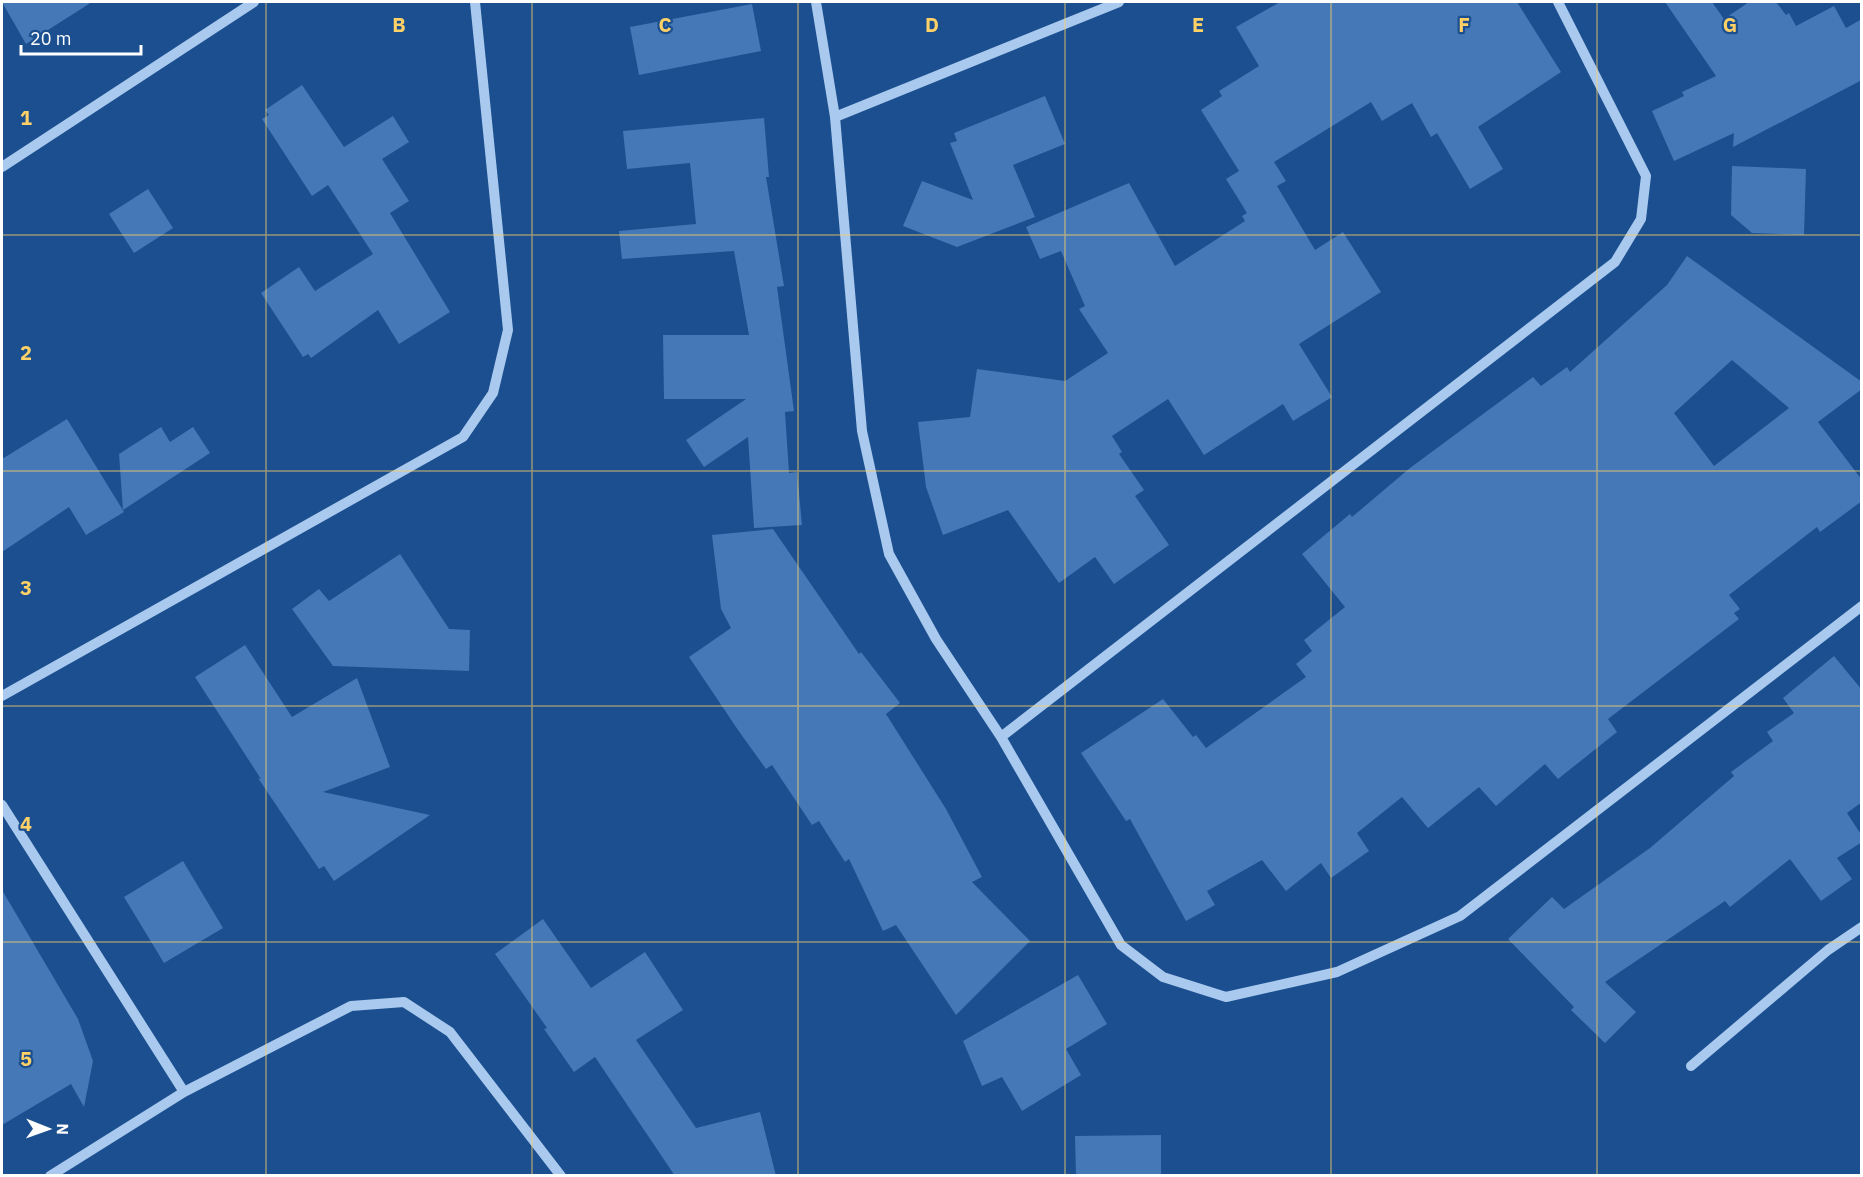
<svg xmlns="http://www.w3.org/2000/svg" width="1863" height="1177" viewBox="0 0 1863 1177" font-family="'IBM Plex Sans',sans-serif">
<style>
.building{fill:#4478b7;fill-rule:evenodd}
.lines{fill:none;stroke-linecap:round;stroke-linejoin:round}
.minor{stroke:#a9c9ee;stroke-width:10}
.grid{fill:none;stroke:#ffd166;stroke-width:1.5;stroke-opacity:0.55}
.grid-label{font-size:20px;text-anchor:middle;font-weight:bold;fill:#ffd166;stroke:#1b4f8f;stroke-width:4.5;stroke-linejoin:round;paint-order:stroke}
</style>
<rect width="100%" height="100%" fill="#1b4f8f"/>
<path class="building" d="M2,2h90l-66,42z
M1280,2h237l44,70 -83,55 25,42 -33,20 -33,-56 -6,4 -19,-34 -30,18 -11,-19 -97,60 12,19 -9,5 38,64 28,-18 38,60 -82,52 33,53 -39,24 -10,-17 -79,51 -36,-56 -56,37 10,16 -3,2 25,36 -9,6 34,49 -55,39 -19,-27 -36,26 -51,-73 -65,25 -17,-48 -8,-65 52,-5 7,-48 88,12 43,-28 -29,-44 6,-3 -24,-55 -21,8 -14,-32 103,-44 46,83 70,-45 -3,-5 5,-3 -21,-34 13,-8 -38,-61 21,-14 -3,-5 40,-25 -23,-39z
M1665,2h47l12,17 25,-17h27l10,13 3,-2 7,13 38,-20 12,22 16,-9v61l-129,67 1,-14 -60,28 -22,-50 32,-15 -2,-4 34,-16z
M752,4l9,47 -122,24 -9,-48z
M302,85l42,62 49,-31 16,26 -27,17 27,42 -19,12 60,99 -51,32 -21,-34 -67,48 -3,-4 -5,3 -42,-64 38,-26 16,24 58,-37 -45,-69 -16,11 -50,-77 7,-4 -4,-5z
M1045,96l20,48 -52,21 22,52 -78,30 -54,-21 19,-45 51,19 -23,-57 7,-2 -3,-8z
M764,118l5,59h-3l18,109 -7,1 17,124 -9,1 4,61 8,-1 5,53 -48,3 -6,-91 -44,30 -18,-27 60,-41h-82l-1,-64h86l-15,-84 -112,8 -3,-28 77,-7 -6,-61 -63,6 -4,-38z
M1732,166l74,3 -2,66 -52,-2 -21,-18z
M148,189l25,39 -39,25 -25,-39z
M1687,256l175,126v7l-44,33 44,58v21l-42,31 -3,-5 -88,68 11,14 -6,4 5,6 -131,100 9,13 -59,47 -13,-15 -49,42 -17,-19 -51,41 -26,-31 -45,36 12,18 -38,27 -10,-15 -35,28 -24,-31 -55,31 8,14 -29,16 -56,-102 -4,2 -45,-68 82,-54 30,38 3,-2 10,13 100,-71 -10,-13 16,-13 -8,-11 41,-33 -43,-53 48,-40 2,3 58,-49 123,-91 8,9 26,-19 3,5 97,-87zM1732,360l57,48 -75,58 -40,-53z
M67,419l57,93 -38,23 -17,-28 -67,45v-93z
M161,427l9,15 23,-15 17,26 -87,57 -4,-56z
M773,529l86,125 2,-2 39,51 -14,11 60,95 36,68 -10,5 58,59 -74,74 -60,-90 -13,6 -34,-72 -4,3 -26,-41 -7,4 -40,-60 -6,4 -28,-39 -49,-73 42,-29 -10,-19 -9,-74z
M400,554l49,75 21,1 -1,41 -136,-5 -41,-57 27,-20 10,12z
M245,645l47,72 65,-39 33,89 -67,25 107,23 -96,66 -10,-15 -5,3 -61,-91 3,1 -66,-102z
M1834,656l28,34v112l-15,11 15,23v6l-25,16 15,21 -31,22 -31,-42 -60,48 -5,-6 -120,81 31,30 -31,31 -34,-33 3,-3 -66,-68 44,-42 12,12 86,-61 84,-72 -3,-4 42,-31 -6,-9 27,-19 -11,-15z
M183,861l40,67 -59,35 -40,-66z
M2,890l76,129 15,42 -9,46 -13,-23 -69,41z
M543,919l48,69 54,-36 38,58 -47,30 60,88 64,-16 16,64h-101l-80,-119 -21,15 -30,-43 3,-1 -52,-74z
M1078,975l29,49 -41,25 15,26 -59,36 -20,-34 -20,9 -19,-45z
M1161,1135v41h-85l-1,-40z"/>
<g class="lines">
<path class="minor" d="M816,2l19,115 27,314 27,123 47,85 65,98 120,208 42,32 63,20 111,-25 123,-56 402,-310
M835,117l284,-115
M2,167l252,-165
M2,696l461,-259 30,-44 15,-63 -33,-328
M1001,737l614,-475 26,-43 5,-43 -88,-174
M2,805l182,287
M1691,1066l137,-116 34,-23
M50,1176l134,-84 167,-86 53,-4 46,30 111,144"/>
</g>
<path class="grid" d="M266,2v1174M532,2v1174M798,2v1174M1065,2v1174M1331,2v1174M1597,2v1174M2,235h1860M2,471h1860M2,706h1860M2,942h1860"/>
<g class="grid-label">
<text x="399" y="32">B</text>
<text x="665" y="32">C</text>
<text x="932" y="32">D</text>
<text x="1198" y="32">E</text>
<text x="1464" y="32">F</text>
<text x="1730" y="32">G</text>
<text x="26" y="125">1</text>
<text x="26" y="360">2</text>
<text x="26" y="595">3</text>
<text x="26" y="831">4</text>
<text x="26" y="1066">5</text>
</g>
<rect width="1863" height="1177" fill="none" stroke="#ffffff" stroke-width="6"/>
<g transform="translate(48 1129) rotate(91)" stroke="#1b4f8f" stroke-width="4.5" paint-order="stroke">
<path d="M0-4.5L10 22L0 15L-10 22Z" fill="#ffffff"/>
<text y="-9" font-size="16" font-weight="bold" text-anchor="middle" fill="#ffffff">N</text>
</g>
<path d="M21 45v9h120v-9" fill="none" stroke="#ffffff" stroke-width="3"/>
<text x="30" y="45" font-size="18" fill="#ffffff" stroke="#1b4f8f" stroke-width="4.5" paint-order="stroke">20 m</text>
</svg>
